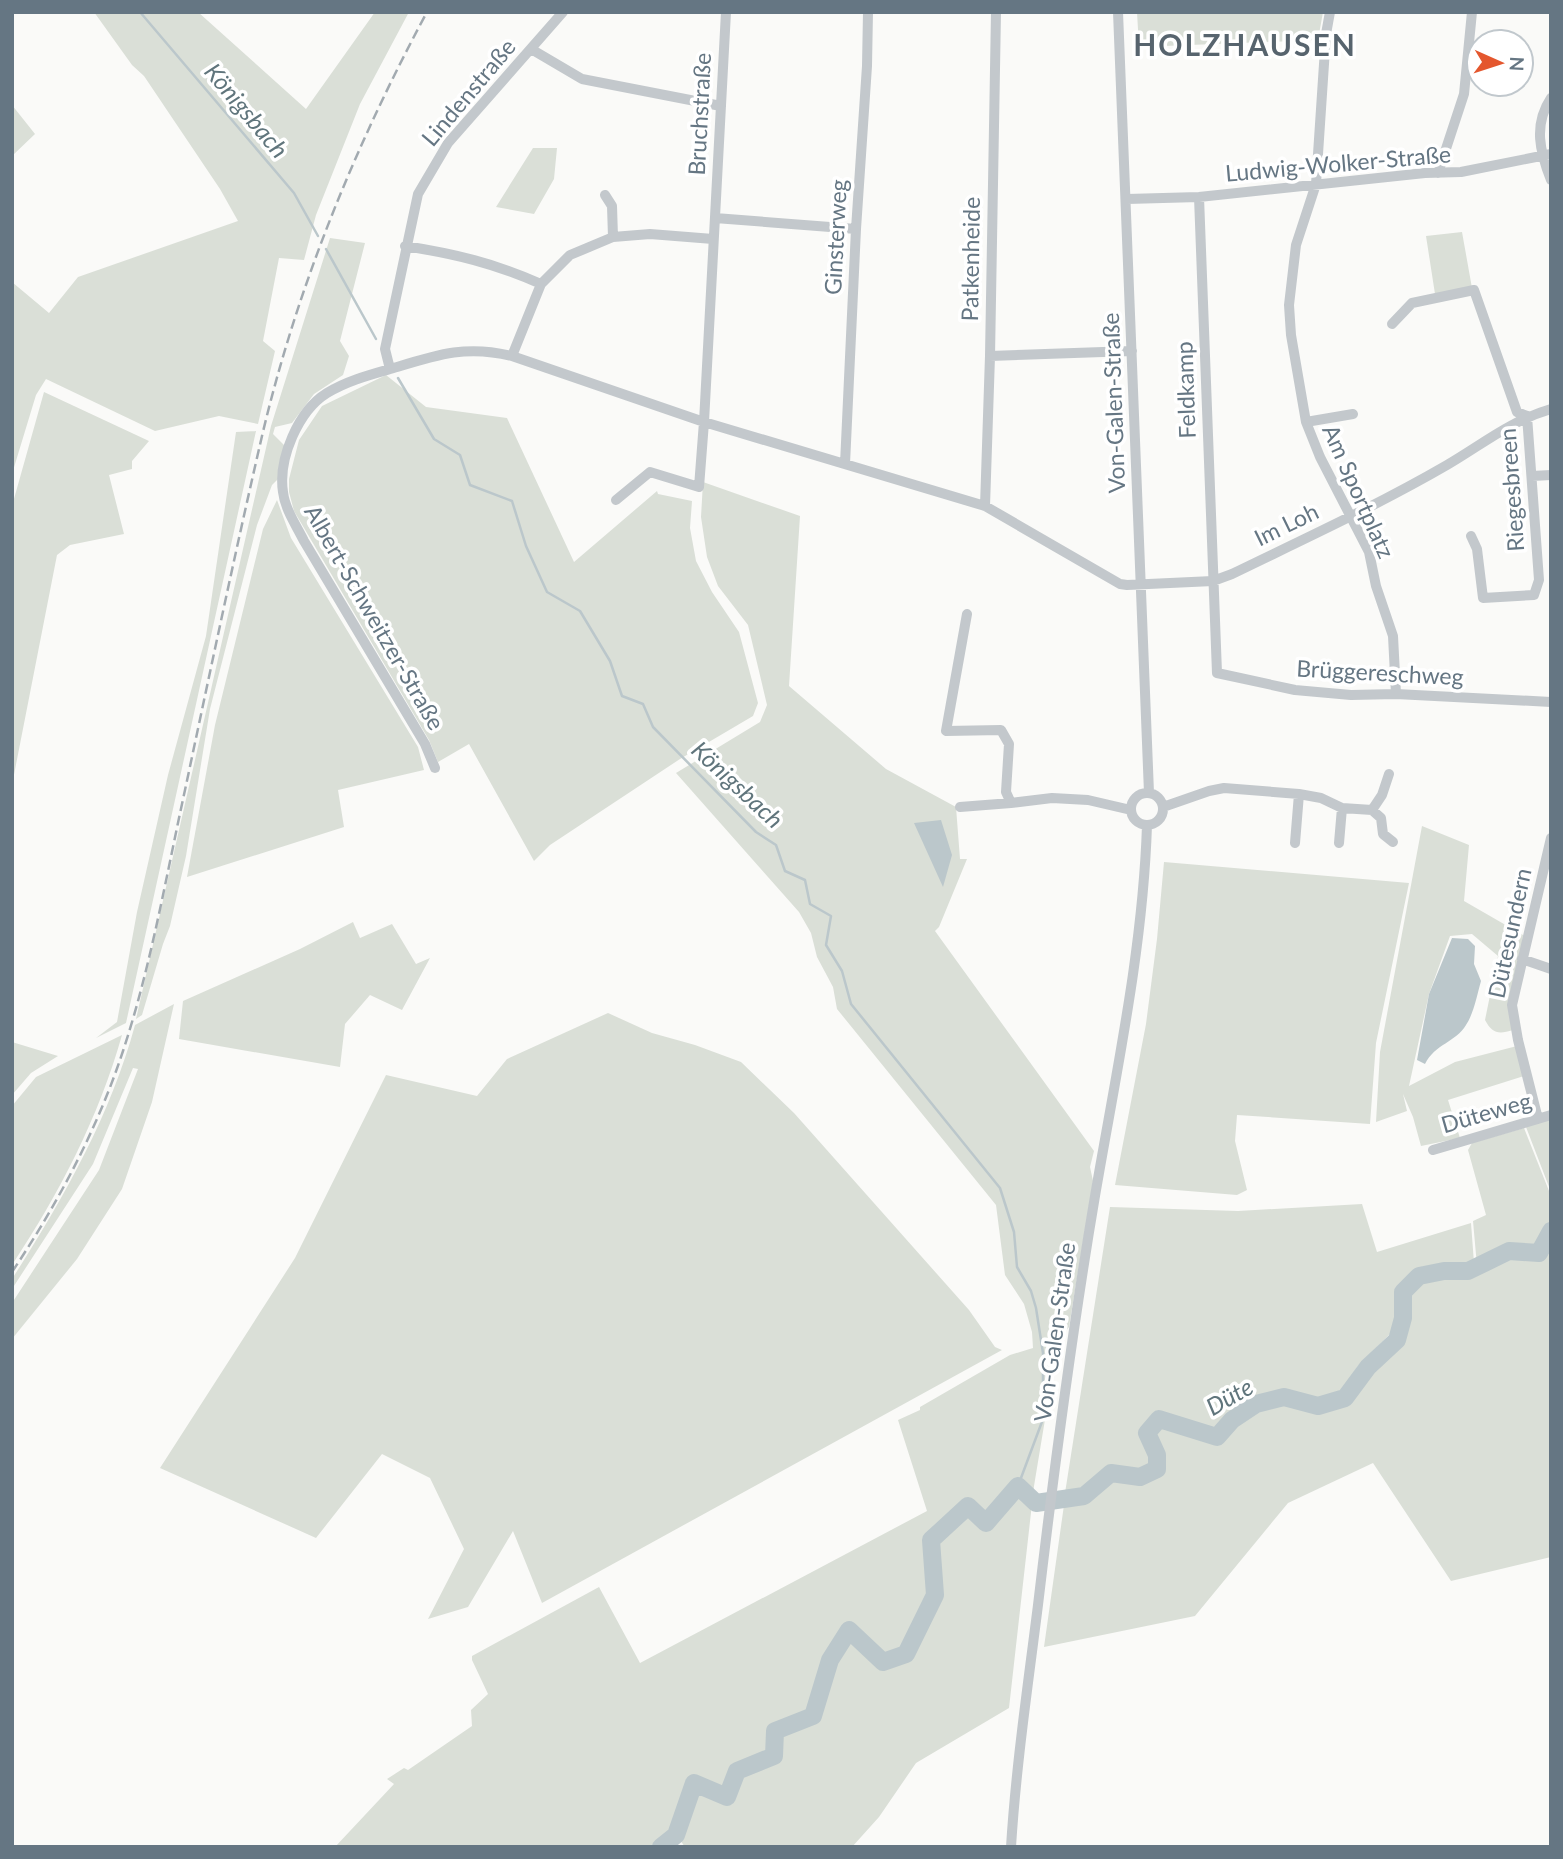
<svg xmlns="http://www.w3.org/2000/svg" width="1563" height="1859" viewBox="0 0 1563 1859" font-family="Lato,sans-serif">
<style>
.green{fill:#dadfd7}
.water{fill:#bbc7cb}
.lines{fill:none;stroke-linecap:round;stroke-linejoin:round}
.stream{stroke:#bbc7cb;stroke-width:2.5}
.river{stroke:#bbc7cb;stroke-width:18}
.minor{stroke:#c3c8cc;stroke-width:10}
.rail{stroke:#a2aab0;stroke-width:2.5;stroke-dasharray:10 5;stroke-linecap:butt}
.labels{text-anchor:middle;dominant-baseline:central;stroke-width:7;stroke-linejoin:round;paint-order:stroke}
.street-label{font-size:23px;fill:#657683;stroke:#fff}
.water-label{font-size:24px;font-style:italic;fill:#60757c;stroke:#fff}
.district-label{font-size:30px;font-weight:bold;letter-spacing:2px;fill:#57646e;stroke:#fff}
</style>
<rect width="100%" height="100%" fill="#fafaf8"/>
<path class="green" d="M94,12h104l108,97 69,-97h34l-49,92 -44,111 -12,45 -25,-2 -16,83 12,10 -17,73 -39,-8 -64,15 -109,-52 -10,16 -24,79v-192l37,31 29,-36 160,-56 -18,-32 -76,-113 -12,-11z
M1137,12h186l-5,28 -179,7z
M12,105l23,29 -23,22z
M533,148h24l-3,31 -20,35 -38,-7z
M1462,232l10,56 -37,6 -9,-58z
M330,238l35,5 -25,98 9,15 -6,19 -29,19 -22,29 -17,4 -2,7 12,12 -6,32 -7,7 -15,40 -47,184 -24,147 -16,70 -7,18 -21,71 -6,4 135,-593z
M386,375l40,32 81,11 67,144 83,-71 1,3 34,7 -2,27 6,33 16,31 27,40 19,71 -5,13 -73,43 -130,86 -16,16 -65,-117 -31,18 -9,-22 -135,-229 -5,-19v-13l10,-39 23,-34z
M44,392l105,49 -17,20v8l-23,6 15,59 -54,11 -13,10 -45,230v-279z
M256,431l-130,592 -30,15 21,-16 20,-110 31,-137 38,-139 30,-204z
M703,482l97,34 -11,170 97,83 70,38 4,52h7l-28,68 -4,4 159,220 -4,16 3,14 -24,146 -11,14 -24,145 -25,222 -93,55 -37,54 -27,30h-167l-5,-7 -9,7h-336l59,-63 -7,-5 17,-11 4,2 64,-44 -1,-16 17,-16 -16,-34v-4l127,-69 41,76 287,-152 -29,-91 22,-10v-3l90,-52 23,-7 -1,-16 -8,-28 -19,-29 -9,-70 -159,-196 -4,-22 -16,-30 -6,-24 -12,-21 -123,-139 84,-51 7,-17 -19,-80 -30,-39 -11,-29 -6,-40z
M277,500l14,38 127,209 6,23 -86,20 6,37 -157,50 28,-152 48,-196z
M1422,826l47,19 -5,56 59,34 -10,95c-15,5 -21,3 -28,-10l13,-64 -26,-22 -22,2 -21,58 -20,92 46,-24 62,-16 7,30 -76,24 12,38 -39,8 -8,-29 -10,-23 4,17 -31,11 4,-70z
M1164,862l245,21 -33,160 -6,81 -133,-9 -2,26 12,49 -10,5 -122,-10 31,-161 11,-85z
M353,922l7,16 32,-14 24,40 14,-6 -28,52 -32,-15 -25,29 -5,43 -161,-28 4,-38 117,-52z
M174,1004l-22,98 -30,87 -45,70 -65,80v-36l87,-133 39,-101 -5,-1 -40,96 -81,125v-10c51,-80 98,-162 123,-254z
M608,1013l44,20 43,12 46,17 53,51 175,197 26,37 7,3 -460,253 -29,-72 -45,76 -40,12 36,-70 -34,-71 -48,-24 -66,84 -156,-70 135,-210 91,-183 91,21 30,-37z
M122,1035c-23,82 -63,159 -110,230v-159l24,-29z
M12,1042l46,14 -27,17 -19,22z
M1551,1119v73l-25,-65z
M1524,1128l27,68v35l-12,22 -30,-2 -32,15 -4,-45 13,-6 -18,-65 4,-7z
M1362,1204l15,48 94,-29 3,40c-16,10 -39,-3 -57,6 -7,5 -15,14 -21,20v39l-38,38 -20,29 -22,6 -31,-11 -31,8 -27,18 -13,15 -54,-19 -19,21 12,24v8l-13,7 -31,-4 -28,25h-16l45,-286 128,4z
M1551,1241v316l-100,24 -78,-118 -85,40 -93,113 -151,31 20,-142 22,-2 27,-25 29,5 21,-11 2,-18 -10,-20 6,-8 57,16 34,-27 32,-13 32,11 33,-10 26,-34 26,-24 8,-23 -1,-26 14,-16 25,-4 24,1 39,-22h32z"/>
<path class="water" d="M941,820l11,35 -9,32 -29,-64z
M1452,938l16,1 7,7 -1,18 7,17c-4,14 -7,32 -15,44 -10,17 -31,19 -41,39l-8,-4 12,-66z"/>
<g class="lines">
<path class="stream" d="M140,12l154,181 24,43
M326,249l50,90
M398,378l36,61 26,16 10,30 42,16 14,45 21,46 33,19 30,50 12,35 21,8 10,23 103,105 20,13 9,26 20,9 5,24 21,12 -5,29 16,26 9,33 149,184 14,44 3,35 14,24 5,17 7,45v66l-25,67"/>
<path class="river" d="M661,1847l15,-12 18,-52 33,14 10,-26 37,-15 1,-25 38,-15 17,-56 19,-30 34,32 23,-8 29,-59 -4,-55 37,-34 18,17 32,-37 18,17 48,-7 27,-23 29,4 17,-8v-14l-10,-22 12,-14 58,18 15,-17 24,-16 28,-7 34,9 27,-8 23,-31 29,-27 6,-22v-26l16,-16 25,-5h24l41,-20 30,2 12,-22"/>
<path class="minor" d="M1118,12l31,781
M1330,12l-4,22 -10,150 -20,61 -7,60 2,30 15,87 14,35 49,95 7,34 17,50 3,58
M531,49l51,30 139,27
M1551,98c-18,27 -11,54 0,82
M1438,173l26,-79 8,-82
M605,195l7,11 1,31
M1199,197l18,476 78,17 56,5 45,-1 155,8
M1127,199l72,-2 226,-24 36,-1 90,-18
M715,218l141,11
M405,246c50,8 89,17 136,38
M1392,324l20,-21 62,-13 43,122 10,4 12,164 -5,15 -51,3 -6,-49 -6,-13
M512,356l29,-72 29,-29 43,-18 37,-3 63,5
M990,356l142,-5
M390,369l-5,-20 33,-155 30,-51 115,-131
M1306,422l47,-8
M845,464l11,-235 11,-163 1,-54
M1532,476l19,-1
M616,500l34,-28 49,15 5,-65 22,-410
M985,506l5,-150 6,-344
M967,614l-21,117 55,-1 8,14 -3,48 5,11 41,-5 36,2 43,10
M435,768l-10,-24 -121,-203c-8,-16 -19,-32 -21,-49 -5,-33 15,-81 44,-99 21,-13 46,-19 70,-26 42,-13 71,-22 115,-11l192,66 281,84 135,78 7,1 86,-4 19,-7c72,-35 146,-69 215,-109 36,-21 63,-44 104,-56
M1131 809a16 16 0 1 1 32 0a16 16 0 1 1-32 0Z
M960,807l51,-4
M1163,807l46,-16 15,-3 75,6 22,4 21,10 30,2 10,-15 7,-21
M1372,810l9,8 2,16 10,8
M1295,843l4,-49
M1339,843l3,-35
M1522,959l29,10
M1538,1119l-20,-79 -6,-35 39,-167
M1433,1150l118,-35
M1011,1847c5,-81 17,-162 27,-242 16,-136 34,-273 57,-409 21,-123 48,-246 52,-371"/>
<path class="rail" d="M12,1272c46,-69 85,-142 111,-221 28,-85 43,-174 62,-261 25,-118 50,-237 77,-354 35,-149 93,-290 165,-424"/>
</g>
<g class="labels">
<g class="street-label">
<text transform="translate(468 92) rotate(-50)">Lindenstraße</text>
<text transform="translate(699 114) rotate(-87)">Bruchstraße</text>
<text transform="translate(1338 163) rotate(-5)">Ludwig-Wolker-Straße</text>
<text transform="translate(835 237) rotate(-87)">Ginsterweg</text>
<text transform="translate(970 259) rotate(-89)">Patkenheide</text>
<text transform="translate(1185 390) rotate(-92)">Feldkamp</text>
<text transform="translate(1113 403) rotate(-92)">Von-Galen-Straße</text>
<text transform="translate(1511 490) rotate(-94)">Riegesbreen</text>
<text transform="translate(1359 491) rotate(66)">Am Sportplatz</text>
<text transform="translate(1286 524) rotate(-26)">Im Loh</text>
<text transform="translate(375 617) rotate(60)">Albert-Schweitzer-Straße</text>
<text transform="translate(1380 672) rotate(3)">Brüggereschweg</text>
<text transform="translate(1509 933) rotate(-78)">Dütesundern</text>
<text transform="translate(1486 1112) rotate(-16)">Düteweg</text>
<text transform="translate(1054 1332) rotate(-82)">Von-Galen-Straße</text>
</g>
<g class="water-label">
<text transform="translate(247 110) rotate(50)">Königsbach</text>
<text transform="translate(738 784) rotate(43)">Königsbach</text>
<text transform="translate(1229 1396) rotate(-30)">Düte</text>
</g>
<g class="district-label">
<text x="1245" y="44">HOLZHAUSEN</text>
</g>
</g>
<rect width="1563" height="1859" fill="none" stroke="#657683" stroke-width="28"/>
<g transform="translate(1500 63) rotate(93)"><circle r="33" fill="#ffffff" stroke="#c1c8cd" stroke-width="2"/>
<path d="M0-5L12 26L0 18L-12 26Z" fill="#e4572e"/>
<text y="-10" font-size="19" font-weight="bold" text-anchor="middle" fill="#657683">N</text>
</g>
</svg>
